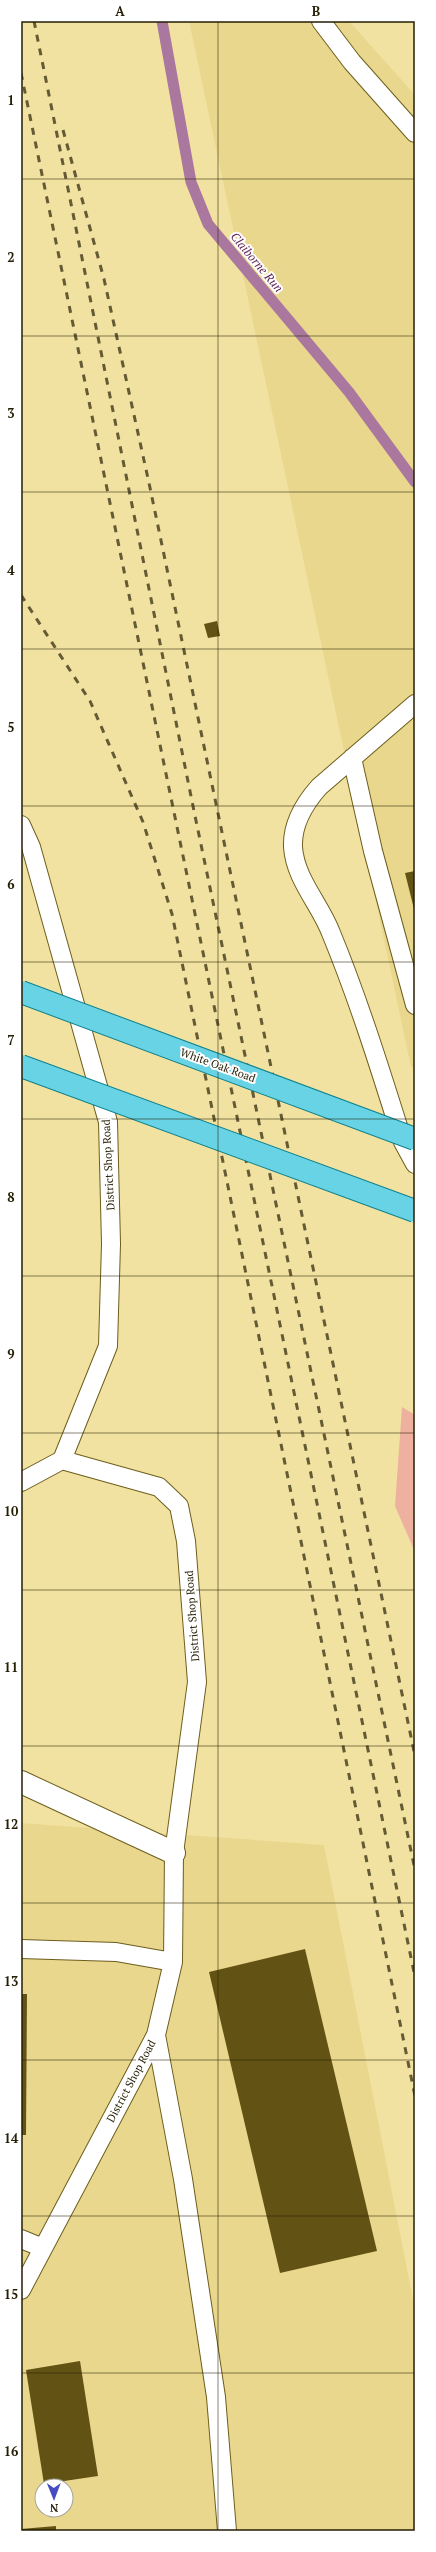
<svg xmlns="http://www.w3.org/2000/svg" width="436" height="2552" viewBox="0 0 436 2552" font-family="'PT Serif',serif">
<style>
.built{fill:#e9d78e;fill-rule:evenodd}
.green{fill:#eeb09f}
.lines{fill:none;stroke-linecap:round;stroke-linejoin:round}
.stream{stroke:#aa789e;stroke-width:11}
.building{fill:#625314}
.service-casing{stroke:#6d5e1d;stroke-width:20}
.minor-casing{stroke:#6d5e1d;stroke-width:24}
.service{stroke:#fff;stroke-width:18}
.minor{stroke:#fff;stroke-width:22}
.rail{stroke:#645b35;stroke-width:3;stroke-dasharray:7 7;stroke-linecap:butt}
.primary-bridge-casing{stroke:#0f808b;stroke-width:24;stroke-linecap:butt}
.primary-bridge{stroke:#68d3e5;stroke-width:22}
.grid{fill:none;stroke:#241e04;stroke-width:1;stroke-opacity:0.55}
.labels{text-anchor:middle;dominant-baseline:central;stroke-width:4;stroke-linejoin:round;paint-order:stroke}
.street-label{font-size:11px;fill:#241e04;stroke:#fff}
.water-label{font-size:12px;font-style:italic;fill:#632557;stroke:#fff}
.neatline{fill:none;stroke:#241e04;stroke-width:1.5}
.grid-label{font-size:13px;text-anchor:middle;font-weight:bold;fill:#241e04}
</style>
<rect width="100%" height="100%" fill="#f2e2a1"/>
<path class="built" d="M189,21h160l66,74v973l-4,-1z
M21,1823l303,22 91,465v221h-394zM42,2486h24v24h-24z"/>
<path class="green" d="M402,1407l13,8v137l-20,-46z"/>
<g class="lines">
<path class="stream" d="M162,21l29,161 17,42 141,168 66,90"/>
</g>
<path class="building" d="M217,621l3,15 -12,2 -4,-14z
M415,871v38h-1l-9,-36z
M305,1949l72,302 -97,22 -71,-301z
M21,1994h6l-1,141h-5z
M80,2361l18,115 -54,8 -18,-114z
M56,2526v5h-35v-2z"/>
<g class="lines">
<g class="service-casing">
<path id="service" d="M321,21l31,41 63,71
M415,704l-96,83c-15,17 -27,37 -26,60 2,32 27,57 38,86 28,68 50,139 72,209l12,22
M352,758l21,93 42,154
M21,825l10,22 77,275 3,122 -3,102 -46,114 -41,22
M21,1949l95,3 57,10
M156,2035l27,144 33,218 11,134
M21,2239l22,9
M21,2290l135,-255 17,-73 1,-109 23,-171 -11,-141 -7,-35 -20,-19 -97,-27"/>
</g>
<g class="minor-casing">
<path id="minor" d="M21,1782l153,71"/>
</g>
<use href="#service" class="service"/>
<use href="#minor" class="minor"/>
<path class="rail" d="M34,21l160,790 221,1059
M21,73l394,1904
M63,130l41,149 45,204 266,1273
M21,595l69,106 53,121 29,92 243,1182"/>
<g class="primary-bridge-casing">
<path id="primary-bridge" d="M21,992l394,147
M21,1066l394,145"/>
</g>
<use href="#primary-bridge" class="primary-bridge"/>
</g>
<path class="grid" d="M218,21v2510M21,179h394M21,336h394M21,492h394M21,649h394M21,806h394M21,962h394M21,1119h394M21,1276h394M21,1433h394M21,1590h394M21,1746h394M21,1903h394M21,2060h394M21,2216h394M21,2373h394"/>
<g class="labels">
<g class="street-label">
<text transform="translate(218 1065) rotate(20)">White Oak Road</text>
<text transform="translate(108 1165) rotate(-93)">District Shop Road</text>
<text transform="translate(192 1616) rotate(-94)">District Shop Road</text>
<text transform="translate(131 2081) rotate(-62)">District Shop Road</text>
</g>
<g class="water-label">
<text transform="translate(257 262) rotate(50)">Claiborne Run</text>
</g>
</g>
<rect width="436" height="2552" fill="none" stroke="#ffffff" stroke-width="44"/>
<g transform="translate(54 2498) rotate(179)"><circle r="19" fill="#ffffff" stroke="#a7a59b"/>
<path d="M0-3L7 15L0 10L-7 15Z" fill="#464bc1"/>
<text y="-6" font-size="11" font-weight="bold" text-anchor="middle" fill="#241e04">N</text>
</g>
<rect x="22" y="22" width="392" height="2508" class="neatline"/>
<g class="grid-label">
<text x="120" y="16">A</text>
<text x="316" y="16">B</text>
<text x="11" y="105">1</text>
<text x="11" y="262">2</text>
<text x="11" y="418">3</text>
<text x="11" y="575">4</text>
<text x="11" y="732">5</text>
<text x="11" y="889">6</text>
<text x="11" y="1045">7</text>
<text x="11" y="1202">8</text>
<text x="11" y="1359">9</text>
<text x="11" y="1516">10</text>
<text x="11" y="1672">11</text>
<text x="11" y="1829">12</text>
<text x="11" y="1986">13</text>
<text x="11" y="2143">14</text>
<text x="11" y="2299">15</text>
<text x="11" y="2456">16</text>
</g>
</svg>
